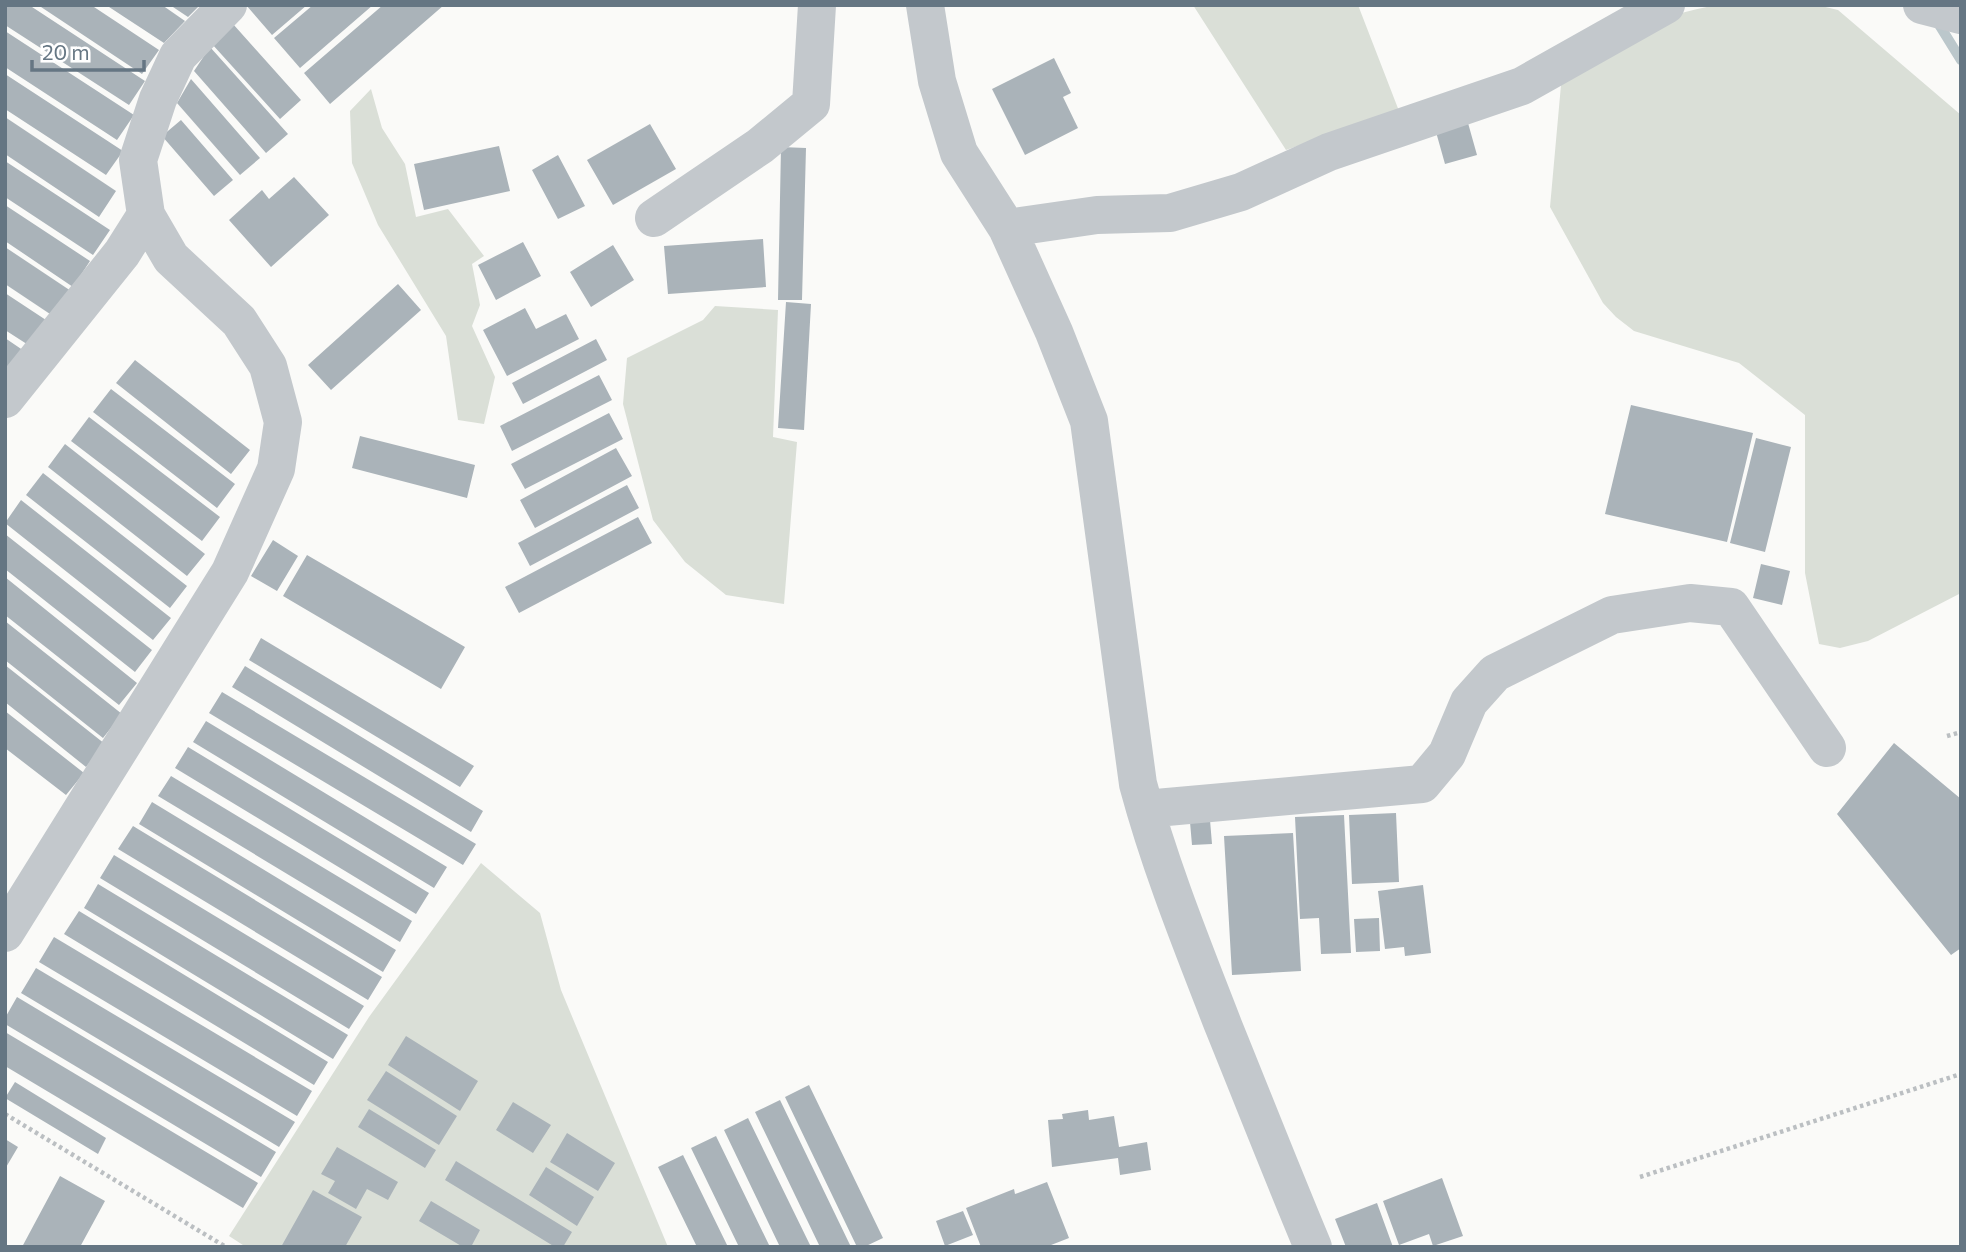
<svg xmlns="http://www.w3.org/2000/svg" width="1966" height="1252" viewBox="0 0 1966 1252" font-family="Commissioner,sans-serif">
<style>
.green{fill:#dadfd7}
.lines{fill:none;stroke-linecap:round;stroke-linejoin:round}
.stream{stroke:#bbc7cb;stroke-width:10}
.building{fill:#aab3b9}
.path{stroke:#bbbfc2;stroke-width:4.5;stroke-dasharray:3.5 3.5;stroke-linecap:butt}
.minor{stroke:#c3c8cc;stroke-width:38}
</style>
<rect width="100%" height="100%" fill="#fafaf8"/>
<path class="green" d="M1193,5h165l41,106 -113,39z
M1720,5h97l21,5 123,105v478l-93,48 -28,7 -21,-4 -14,-71v-158l-66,-52 -105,-32 -18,-14 -13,-14 -53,-96 11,-122c52,-38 93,-72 159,-80z
M371,89l11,39 23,36 11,53 32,-8 36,47 -12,8 8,41 -8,21 23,51 -11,47 -26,-4 -12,-84 -68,-111 -26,-62 -2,-52z
M715,306l63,4 -5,127 24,5 -13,162 -58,-9 -41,-33 -32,-42 -30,-116 4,-46 76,-38z
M481,863l59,50 21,77 107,257h-422l-17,-11 140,-219z"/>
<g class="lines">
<path class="stream" d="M1935,18l26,42"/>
</g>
<path class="building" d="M5,5h24l116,76 -16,24 -124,-80z
M38,5h53l68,45 -17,24z
M106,5h56l23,16 -21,22z
M170,5h30l-12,12z
M246,5h61l-35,30z
M313,5h60l-73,63 -26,-30z
M383,5h61l-114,99 -26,-31z
M233,24l68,76 -21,19 -68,-75z
M5,31l129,84 -17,25 -112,-73z
M210,47l78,87 -22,19 -72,-82z
M1054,58l17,35 -8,4 15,31 -53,27 -33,-66z
M5,74l118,77 -17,24 -101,-66z
M191,79l69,79 -20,17 -63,-72z
M5,117l111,74 -17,26 -94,-63z
M181,120l52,60 -19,16 -52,-60z
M1468,123l9,32 -32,9 -9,-32z
M650,124l26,45 -63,36 -26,-45z
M499,146l11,45 -86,19 -10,-46z
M781,147l25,1 -4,152h-24z
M558,155l27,51 -27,13 -26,-49z
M5,161l105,69 -17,25 -88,-58z
M294,177l35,38 -58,52 -42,-47 33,-30 7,9z
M5,205l85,56 -17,26 -68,-46z
M763,239l3,48 -98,7 -4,-48z
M523,242l18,34 -45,24 -18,-35z
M613,245l21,35 -43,27 -21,-35z
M5,247l66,44 -18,25 -48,-32z
M398,284l23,26 -90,80 -23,-25z
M5,293l44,29 -16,26 -28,-18z
M786,302l25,2 -7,126 -26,-2z
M525,308l11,21 30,-15 13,25 -72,37 -24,-46z
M5,338l25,17 -25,19z
M596,339l11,21 -84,44 -11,-21z
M135,360l115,90 -19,24 -115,-91z
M599,375l13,25 -100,51 -12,-25z
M111,389l124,95 -18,24 -124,-96z
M1631,405l122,28 -26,109 -122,-28z
M609,413l14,26 -98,50 -14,-25z
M89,417l131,100 -18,24 -131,-100z
M360,436l115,29 -8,33 -115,-30z
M1756,438l35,9 -26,105 -35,-9z
M65,444l140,110 -18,22 -139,-109z
M616,448l16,28 -97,52 -15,-28z
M43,473l144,113 -17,22 -144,-113z
M627,485l12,23 -109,58 -12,-23z
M21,500l150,118 -18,22 -148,-117z
M638,517l14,26 -133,70 -14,-26z
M5,534l147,116 -17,22 -130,-103z
M273,540l25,16 -21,35 -26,-15z
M307,555l158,92 -24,42 -158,-93z
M1761,564l29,7 -8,34 -29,-7z
M5,577l132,106 -18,22 -114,-90z
M5,621l117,93 -19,24 -98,-78z
M261,638l213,128 -14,21 -211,-127z
M5,665l100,79 -19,23 -81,-65z
M245,666l238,145 -12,21 -239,-145z
M222,692l254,152 -13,21 -254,-152z
M5,711l79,62 -18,22 -61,-47z
M206,721l241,146 -13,21 -241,-146z
M1894,743l67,56v149l-10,7 -114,-141z
M188,747l241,146 -13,21 -241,-146z
M171,776l241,145 -12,21 -242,-146z
M152,802l244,148 -13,22 -244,-148z
M1396,813l3,69 -47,2 -3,-69z
M1344,815l7,138 -30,1 -2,-36 -19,1 -5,-102z
M1210,820l2,24 -20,1 -2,-23z
M133,826l249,151 -14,23 -250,-151z
M1293,833l8,138 -69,4 -8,-139z
M114,855l250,151 -15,23 -249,-151z
M98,884l250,151 -15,24 -249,-151z
M1423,885l8,68 -26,3 -1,-9 -19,2 -7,-58z
M79,911l249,151 -14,23 -250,-151z
M1379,918l1,33 -24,1 -2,-33z
M54,937l258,154 -15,25 -258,-154z
M36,968l259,154 -16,25 -258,-154z
M17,997l259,155 -15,25 -256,-153v-6z
M5,1032l253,151 -15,25 -238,-142z
M406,1036l72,45 -18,30 -72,-46z
M386,1071l71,45 -18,29 -72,-45z
M15,1082l91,56 -8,16 -93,-56z
M809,1085l74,153 -19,9h-7l-72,-150z
M780,1100l71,147h-31l-65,-135z
M513,1102l38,23 -18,28 -37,-23z
M369,1109l67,41 -11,18 -67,-41z
M1088,1110l1,10 25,-4 5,31 28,-5 4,28 -31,5 -2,-17 -66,9 -4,-47 15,-1 -1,-5z
M748,1118l63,129h-31l-56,-117z
M567,1133l48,30 -17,28 -48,-29z
M716,1136l54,111h-31l-48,-99z
M5,1139l13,8 -13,22z
M337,1147l61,35 -10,18 -21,-11 -11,20 -28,-16 7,-12 -14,-7z
M683,1155l45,92h-31l-39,-80z
M456,1161l116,71 -9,15h-8l-110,-67z
M546,1167l48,30 -17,29 -48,-31z
M60,1176l45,25 -25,46h-58z
M1442,1178l21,58 -30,10 -4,-12 -30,11 -16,-44z
M1047,1182l22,56 -23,9h-65l-15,-39 48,-19 1,5z
M313,1190l49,27 -17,30h-64z
M431,1201l49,29 -9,17h-8l-44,-26z
M1377,1203l16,44h-47l-11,-28z
M963,1211l10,24 -28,11 -9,-25z"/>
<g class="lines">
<path class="path" d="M1947,736l14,-4
M5,1114l221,133
M1640,1177l321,-103"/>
<path class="minor" d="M925,5l12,76 22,72 48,75 47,104 35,89 49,363c22,82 54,161 85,241 30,74 59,148 90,222
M1922,5l39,10
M654,218l106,-72 51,-42 6,-99
M1007,228l90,-13 73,-2 71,-21 88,-40 193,-66 144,-81
M5,399l117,-146 24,-38
M1145,809l277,-25 25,-30 22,-52 26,-29 117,-58 78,-12 41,4 96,141
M5,933l225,-361 46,-103 7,-47 -15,-56 -29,-45 -68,-63 -25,-43 -8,-55 20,-61 20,-43 50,-51"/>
</g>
<rect width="1966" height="1252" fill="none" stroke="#657683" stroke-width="14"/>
<path d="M32 60v10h112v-10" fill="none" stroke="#657683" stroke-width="3.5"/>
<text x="42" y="60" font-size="21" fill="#657683" stroke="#ffffff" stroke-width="5" paint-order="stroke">20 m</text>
</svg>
